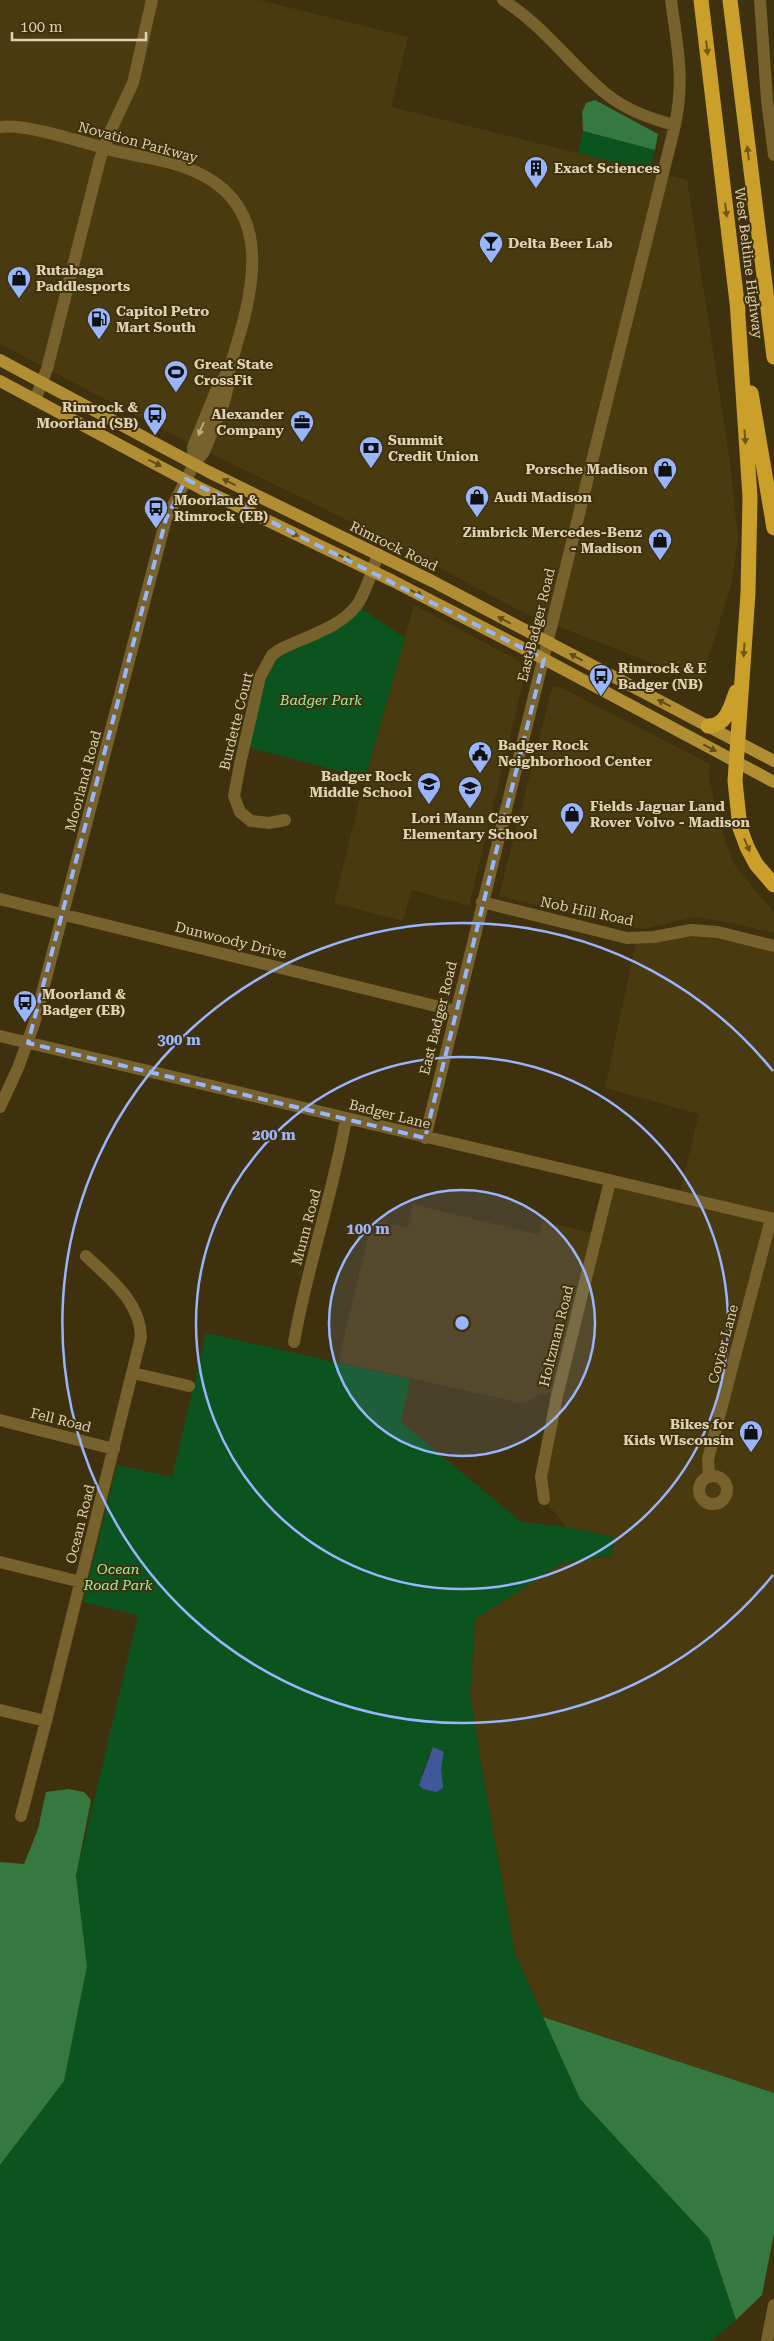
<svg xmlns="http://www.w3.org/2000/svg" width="774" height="2341" viewBox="0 0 774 2341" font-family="'Roboto Serif',serif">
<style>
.built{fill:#4a3a10}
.green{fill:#0b541f;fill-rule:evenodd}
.forest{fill:#357840}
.water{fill:#405899}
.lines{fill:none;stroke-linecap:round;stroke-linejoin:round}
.minor{stroke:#77612c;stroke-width:12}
.major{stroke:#b18e33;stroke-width:12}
.highway{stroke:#ca9f2a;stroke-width:15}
.oneway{fill:#705817}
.oneway2{fill:#bbaa82}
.oneway3{fill:#614d18}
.marked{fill:none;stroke:#99b5fd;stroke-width:4;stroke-dasharray:10 6;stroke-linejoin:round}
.ring{fill:none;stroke:#99b5fd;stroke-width:2.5}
.labels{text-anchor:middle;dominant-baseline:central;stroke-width:4;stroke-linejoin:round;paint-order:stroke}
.street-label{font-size:14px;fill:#dfd1b1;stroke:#3f310d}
.poi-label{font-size:14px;font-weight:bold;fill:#dfd1b1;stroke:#3f310d;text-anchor:start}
.park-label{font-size:14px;font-style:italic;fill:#96f2a2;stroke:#3f310d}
.centre{fill:#99b5fd;stroke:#3f310d;stroke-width:2.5}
.ring-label{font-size:15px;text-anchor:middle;font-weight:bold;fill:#99b5fd;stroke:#3f310d;stroke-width:4;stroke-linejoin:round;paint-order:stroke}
</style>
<rect width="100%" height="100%" fill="#3f310d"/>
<path class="built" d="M0,0h259l149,37 -17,70 296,73 43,282 8,76 -6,44 -31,100 -175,-68 -144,-77 -207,-101 -175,-92z
M414,605l105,56 6,13 -56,232 -57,-16 -9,31 -69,-18 31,-125z
M554,687h6l150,77 -1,14 11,47 14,39 40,49v20l-47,-11 -33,-5 -49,12 -16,-2 -130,-31 52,-204z
M691,930l83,16v1147l-231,-76 -28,-63 -34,-190 -11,-69 5,-76 87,-56 50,-7 1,-19 -47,-10 -22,-28 14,-107 -19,2 -15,10 -186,-42 34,-142 36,8 5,-24 126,31 4,-14 53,13 14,-53 70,11 19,-78 -94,-26 32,-151z"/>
<path class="green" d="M583,131l72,19 -6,21 -71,-18z
M356,605l49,33 -40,140 -121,-32 22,-81z
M206,1333l204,46 -9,43 120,100 45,5 47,10 -1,18 -50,8 -87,56 -5,76 11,69 34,190 65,145 129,140 27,81 -26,21h-710v-176l64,-84 23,-115 -11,-90 62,-261 -55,-13 34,-137 55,12zM430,1752h14l-3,16 1,17 -6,7 -6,-3 -8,-15z"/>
<path class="forest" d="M595,100l63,34 -3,16 -72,-19 -1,-19 4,-9z
M69,1789l15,3 7,8 -15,76 11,90 -23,115 -64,84v-303l24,2 14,-35 8,-37z
M543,2017l231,76v140l-12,62 -26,25 -27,-81 -129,-140z"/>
<path class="water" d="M433,1747l11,5 -3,16 2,20 -7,4 -13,-3 -4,-4z"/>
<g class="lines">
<path class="minor" d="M503,0c41,26 66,63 102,93 21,17 45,26 70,32
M760,0l7,100 7,55
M0,127c25,-4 85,16 111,23 28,7 59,10 85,22 85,38 54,130 33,198v12l-5,20 -20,50 -10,12 -28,55 -132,505 -16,44 -18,39
M35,400l12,-31 53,-210 10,-27 23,-49 19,-83
M194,464l-1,-17 23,-56 12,-20
M285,820l-16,3 -18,-2 -11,-9 -6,-16 6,-32 20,-87 12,-22 7,-5c25,-13 61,-22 78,-45 10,-15 15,-34 21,-51
M0,899l456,112
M482,902l145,36 27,-1 37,-7 27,2 56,14
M0,1036l774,183
M425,1138l250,-1013c10,-47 2,-79 -4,-125
M294,1342c13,-75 39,-148 52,-223
M133,1373l56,13
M0,1420l114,29
M699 1490a14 14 0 1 1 28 0a14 14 0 1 1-28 0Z
M709,1477l-1,-18 63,-240
M544,1499l-3,-22 16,-81 53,-215
M0,1562l81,20
M0,1710l46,11
M21,1816l25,-95 95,-384c-1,-36 -31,-58 -55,-81
M767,2341l7,-36"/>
<path class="major" d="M0,360l209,112 223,109 342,180
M0,381l202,108 191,92 151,78 230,123"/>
<path class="highway" d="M701,0l37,311
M730,0l44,357
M737,301l13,196 -2,96 -13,188 5,47 7,19 9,17 18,21
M751,393l23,135
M708,726c18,0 23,-19 28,-34"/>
</g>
<defs><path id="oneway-solid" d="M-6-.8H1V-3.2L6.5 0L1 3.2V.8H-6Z" transform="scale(1.25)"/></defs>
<g class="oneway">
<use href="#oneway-solid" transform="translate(707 48) rotate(83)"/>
<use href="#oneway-solid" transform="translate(748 153) rotate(-97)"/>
<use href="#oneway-solid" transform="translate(726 210) rotate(83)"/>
<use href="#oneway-solid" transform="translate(745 437) rotate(86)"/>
<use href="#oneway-solid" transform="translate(744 650) rotate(94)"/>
<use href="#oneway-solid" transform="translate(747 845) rotate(67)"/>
</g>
<use class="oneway2" href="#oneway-solid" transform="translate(201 429) rotate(112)"/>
<g class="oneway3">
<use href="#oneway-solid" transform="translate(155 463) rotate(27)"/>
<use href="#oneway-solid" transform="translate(229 482) rotate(-154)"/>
<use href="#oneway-solid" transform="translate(292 533) rotate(26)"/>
<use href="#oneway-solid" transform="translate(345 558) rotate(26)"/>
<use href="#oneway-solid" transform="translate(416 593) rotate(28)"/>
<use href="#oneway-solid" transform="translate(504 620) rotate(-152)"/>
<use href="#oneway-solid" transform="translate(576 657) rotate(-152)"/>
<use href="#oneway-solid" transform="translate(664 703) rotate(-153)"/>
<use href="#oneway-solid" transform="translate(710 748) rotate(28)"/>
</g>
<path class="marked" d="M186,479l358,180 -119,479 -397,-95 138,-524z"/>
<circle cx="462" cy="1323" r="133" fill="#99b5fd" fill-opacity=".12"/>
<g class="ring">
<circle cx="462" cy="1323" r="133"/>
<circle cx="462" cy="1323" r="266"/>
<path d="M773 1575A400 400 0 1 1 773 1071"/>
</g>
<defs>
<g id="building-pin" transform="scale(1.25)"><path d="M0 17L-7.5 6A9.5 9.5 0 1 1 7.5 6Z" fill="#99b5fd" stroke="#3f310d"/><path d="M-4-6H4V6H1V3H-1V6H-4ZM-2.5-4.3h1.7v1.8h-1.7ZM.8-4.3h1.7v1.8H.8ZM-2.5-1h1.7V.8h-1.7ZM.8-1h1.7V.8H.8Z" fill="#111"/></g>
<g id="bar-pin" transform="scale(1.25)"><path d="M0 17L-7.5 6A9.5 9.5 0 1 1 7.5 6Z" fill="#99b5fd" stroke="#3f310d"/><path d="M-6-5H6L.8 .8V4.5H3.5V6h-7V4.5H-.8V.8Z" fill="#111"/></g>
<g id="shop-pin" transform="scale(1.25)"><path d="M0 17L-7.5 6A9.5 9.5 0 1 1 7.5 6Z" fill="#99b5fd" stroke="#3f310d"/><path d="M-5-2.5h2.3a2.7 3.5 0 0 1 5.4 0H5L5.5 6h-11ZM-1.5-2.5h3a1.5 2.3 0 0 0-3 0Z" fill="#111"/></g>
<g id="fuel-pin" transform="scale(1.25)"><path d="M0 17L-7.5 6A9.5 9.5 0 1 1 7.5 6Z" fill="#99b5fd" stroke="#3f310d"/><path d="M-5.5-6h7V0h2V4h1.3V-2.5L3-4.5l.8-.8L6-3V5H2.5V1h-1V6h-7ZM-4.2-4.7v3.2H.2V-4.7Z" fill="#111"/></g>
<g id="stadium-pin" transform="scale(1.25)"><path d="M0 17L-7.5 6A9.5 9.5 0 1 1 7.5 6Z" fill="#99b5fd" stroke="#3f310d"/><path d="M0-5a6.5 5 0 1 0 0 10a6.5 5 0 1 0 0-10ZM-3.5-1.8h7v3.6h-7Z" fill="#111"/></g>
<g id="bus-pin" transform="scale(1.25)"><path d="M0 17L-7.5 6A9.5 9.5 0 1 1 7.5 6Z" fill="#99b5fd" stroke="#3f310d"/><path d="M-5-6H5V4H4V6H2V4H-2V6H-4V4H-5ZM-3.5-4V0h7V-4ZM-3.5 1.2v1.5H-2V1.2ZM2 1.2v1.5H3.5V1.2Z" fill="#111"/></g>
<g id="office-pin" transform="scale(1.25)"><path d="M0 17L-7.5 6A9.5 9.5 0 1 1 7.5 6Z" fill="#99b5fd" stroke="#3f310d"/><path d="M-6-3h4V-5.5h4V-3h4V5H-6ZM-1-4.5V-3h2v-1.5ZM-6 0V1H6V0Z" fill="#111"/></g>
<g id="bank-pin" transform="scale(1.25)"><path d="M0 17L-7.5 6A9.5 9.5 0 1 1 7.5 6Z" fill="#99b5fd" stroke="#3f310d"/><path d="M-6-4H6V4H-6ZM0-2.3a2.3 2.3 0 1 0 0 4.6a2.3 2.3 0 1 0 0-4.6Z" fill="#111"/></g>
<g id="civic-pin" transform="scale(1.25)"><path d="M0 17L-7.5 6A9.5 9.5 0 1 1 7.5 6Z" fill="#99b5fd" stroke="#3f310d"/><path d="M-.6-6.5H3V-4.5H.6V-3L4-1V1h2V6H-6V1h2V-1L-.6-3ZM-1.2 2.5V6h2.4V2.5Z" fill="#111"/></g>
<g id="school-pin" transform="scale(1.25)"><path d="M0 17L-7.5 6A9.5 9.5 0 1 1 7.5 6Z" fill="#99b5fd" stroke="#3f310d"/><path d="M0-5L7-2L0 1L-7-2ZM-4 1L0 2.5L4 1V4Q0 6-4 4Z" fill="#111"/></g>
</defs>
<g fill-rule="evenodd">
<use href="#building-pin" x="536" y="168"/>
<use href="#bar-pin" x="491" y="243"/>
<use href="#shop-pin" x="19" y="278"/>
<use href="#fuel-pin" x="99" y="319"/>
<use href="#stadium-pin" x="176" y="372"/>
<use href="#bus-pin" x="155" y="415"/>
<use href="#office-pin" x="302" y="422"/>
<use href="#bank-pin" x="371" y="448"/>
<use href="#shop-pin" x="665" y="469"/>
<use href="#shop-pin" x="477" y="497"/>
<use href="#bus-pin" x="156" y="508"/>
<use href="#shop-pin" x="660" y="540"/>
<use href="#bus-pin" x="601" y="676"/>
<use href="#civic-pin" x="480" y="753"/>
<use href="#school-pin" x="429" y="784"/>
<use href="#school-pin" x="470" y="788"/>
<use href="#shop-pin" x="572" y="814"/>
<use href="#bus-pin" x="25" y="1002"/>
<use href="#shop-pin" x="751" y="1432"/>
</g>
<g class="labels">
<g class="street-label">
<text transform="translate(138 142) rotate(15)">Novation Parkway</text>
<text transform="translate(749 263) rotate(83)">West Beltline Highway</text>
<text transform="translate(394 546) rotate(26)">Rimrock Road</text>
<text transform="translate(536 625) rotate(-76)">East Badger Road</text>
<text transform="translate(236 721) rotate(-76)">Burdette Court</text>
<text transform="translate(83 781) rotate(-75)">Moorland Road</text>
<text transform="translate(587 911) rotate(12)">Nob Hill Road</text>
<text transform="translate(231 940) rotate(14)">Dunwoody Drive</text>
<text transform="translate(438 1018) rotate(-76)">East Badger Road</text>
<text transform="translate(390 1114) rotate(14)">Badger Lane</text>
<text transform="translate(306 1227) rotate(-75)">Munn Road</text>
<text transform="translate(556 1336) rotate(-76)">Holtzman Road</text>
<text transform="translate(723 1344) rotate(-75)">Coyier Lane</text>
<text transform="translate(61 1420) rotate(14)">Fell Road</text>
<text transform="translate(80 1524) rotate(-76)">Ocean Road</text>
</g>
<g class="poi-label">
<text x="554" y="168">Exact Sciences</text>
<text x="508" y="243">Delta Beer Lab</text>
<text x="36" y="270">Rutabaga<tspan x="36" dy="16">Paddlesports</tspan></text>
<text x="116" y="311">Capitol Petro<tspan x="116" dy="16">Mart South</tspan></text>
<text x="194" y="364">Great State<tspan x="194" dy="16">CrossFit</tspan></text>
<text x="138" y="407" text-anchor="end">Rimrock &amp;<tspan x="138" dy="16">Moorland (SB)</tspan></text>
<text x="284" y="414" text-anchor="end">Alexander<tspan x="284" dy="16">Company</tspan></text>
<text x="388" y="440">Summit<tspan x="388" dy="16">Credit Union</tspan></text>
<text x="648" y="469" text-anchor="end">Porsche Madison</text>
<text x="494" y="497">Audi Madison</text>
<text x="174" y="500">Moorland &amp;<tspan x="174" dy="16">Rimrock (EB)</tspan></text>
<text x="642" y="532" text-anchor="end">Zimbrick Mercedes-Benz<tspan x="642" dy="16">- Madison</tspan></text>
<text x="618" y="668">Rimrock &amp; E<tspan x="618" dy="16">Badger (NB)</tspan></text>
<text x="498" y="745">Badger Rock<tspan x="498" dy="16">Neighborhood Center</tspan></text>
<text x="412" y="776" text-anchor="end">Badger Rock<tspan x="412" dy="16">Middle School</tspan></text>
<text x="590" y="806">Fields Jaguar Land<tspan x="590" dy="16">Rover Volvo - Madison</tspan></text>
<text x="470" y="818" text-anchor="middle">Lori Mann Carey<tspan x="470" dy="16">Elementary School</tspan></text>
<text x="42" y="994">Moorland &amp;<tspan x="42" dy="16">Badger (EB)</tspan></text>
<text x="734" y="1424" text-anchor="end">Bikes for<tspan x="734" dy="16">Kids WIsconsin</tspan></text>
</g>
<g class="park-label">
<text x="321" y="700">Badger Park</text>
<text x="118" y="1569">Ocean<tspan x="118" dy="16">Road Park</tspan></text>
</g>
</g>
<circle cx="462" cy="1323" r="8" class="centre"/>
<g class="ring-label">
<text x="179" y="1045">300 m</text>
<text x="274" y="1140">200 m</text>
<text x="368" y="1234">100 m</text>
</g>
<path d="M12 32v8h134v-8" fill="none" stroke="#dfd1b1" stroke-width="2.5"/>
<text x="20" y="32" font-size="15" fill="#dfd1b1" stroke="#3f310d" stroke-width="4" paint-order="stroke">100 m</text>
</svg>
